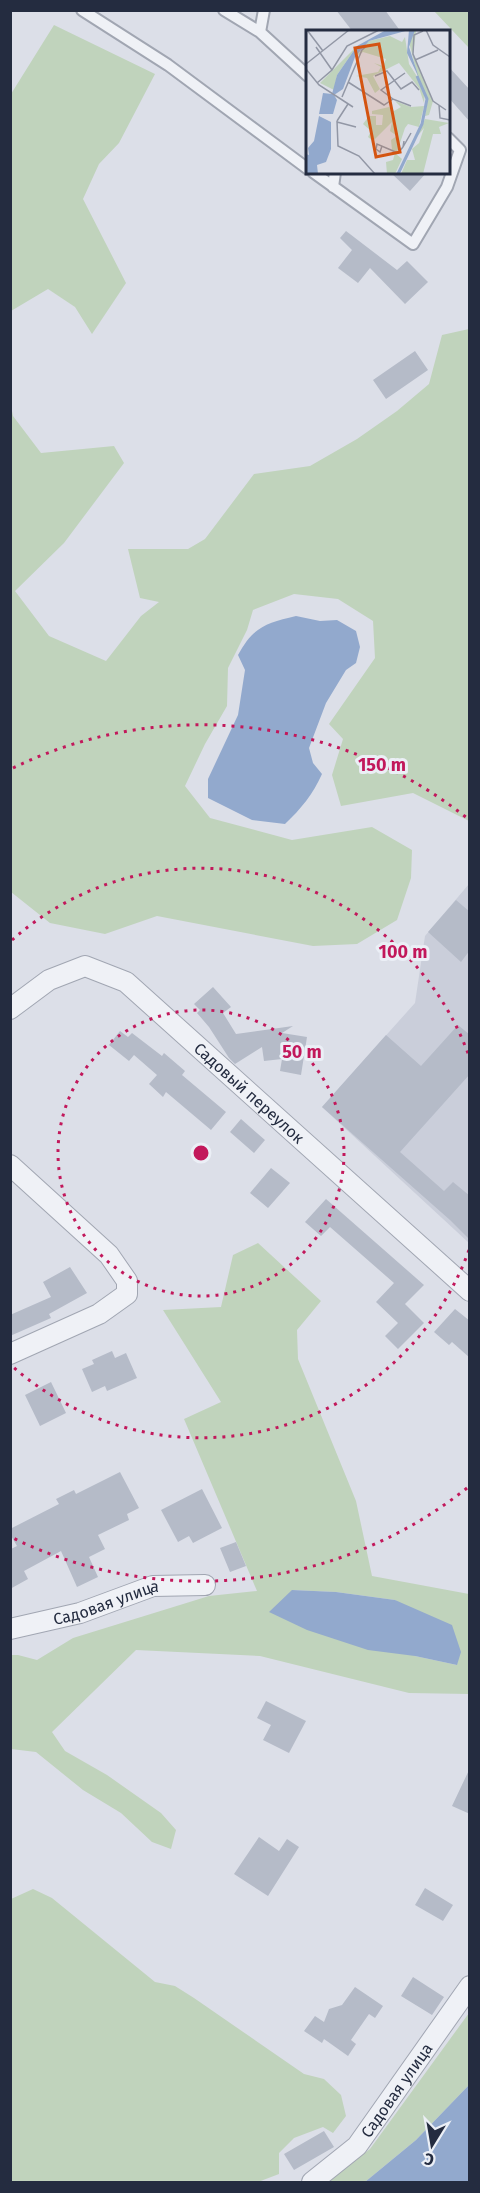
<svg xmlns="http://www.w3.org/2000/svg" width="480" height="2193" viewBox="0 0 480 2193" font-family="'Fira Sans',sans-serif">
<style>
.built{fill:#caceda}
.green{fill:#c0d3bc;fill-rule:evenodd}
.water{fill:#92a9cd}
.building{fill:#b5bbc8}
.lines{fill:none;stroke-linecap:round;stroke-linejoin:round}
.service-casing{stroke:#a1a6b2;stroke-width:14}
.minor-casing{stroke:#a1a6b2;stroke-width:22}
.service{stroke:#eff1f6;stroke-width:10}
.minor{stroke:#eff1f6;stroke-width:20}
.ring{fill:none;stroke:#c2185b;stroke-width:3;stroke-dasharray:3 6}
.labels{text-anchor:middle;dominant-baseline:central;stroke-width:6;stroke-linejoin:round;paint-order:stroke}
.street-label{font-size:16px;fill:#242c40;stroke:#ebeff6}
.inset-river{fill:none;stroke:#92a9cd;stroke-width:3}
.inset-road{fill:none;stroke:#9297a5;stroke-width:1.5}
.view{fill:#d45411;fill-opacity:0.15;stroke:#d45411;stroke-width:3}
.inset-edge{fill:none;stroke:#242c40;stroke-width:3}
.centre{fill:#c2185b;stroke:#ebeff6;stroke-width:3}
.ring-label{font-size:18px;text-anchor:middle;font-weight:bold;fill:#c2185b;stroke:#ebeff6;stroke-width:6;stroke-linejoin:round;paint-order:stroke}
</style>
<rect width="100%" height="100%" fill="#dcdfe8"/>
<path class="built" d="M469,884v359l-147,-136 93,-104 10,-67z"/>
<path class="green" d="M434,11h35v37z
M54,25l101,49 -36,69 -20,21 -16,35 43,84 -34,51 -17,-27 -27,-18 -37,22v-217z
M469,329v492l-56,-28 -72,13 -9,-31 11,-36 -14,-15 46,-66 -2,-37 -35,-22 -44,-5 -41,16 -6,20 -19,38 -1,38 -22,38 -20,42 25,32 82,22 80,-13 40,23 -1,28 -14,42 -40,24 -44,2 -156,-30 -52,18 -55,-11 -39,-31v-486l2,10 28,37 73,-7 10,17 -60,80 -49,48 34,45 57,25 35,-45 18,-14 -19,-4 -12,-49h60l17,-10 49,-65 56,-8 47,-27 40,-28 32,-27 13,-49z
M258,1243l63,58 -24,29 1,29 58,142 16,75 97,18v100l-60,-1 -149,-37 -124,-6 -84,82 13,19 42,24 54,38 15,17 -5,19 -19,-7 -31,-29 -38,-23 -47,-38 -25,-3 -1,-94h8l19,5 36,-22 136,-42 48,-5 -73,-172 37,-17 -58,-92 58,-3 12,-52zM292,1590l44,2 59,8 62,65 -42,-9z
M33,1889l19,9 103,84 20,4 19,12 110,76 20,5 17,16 5,21 -13,17 -10,-6 -29,11 -15,15v21l-21,8h-247v-283z
M469,2013v72l-53,55 -51,42h-40l45,-33z"/>
<path class="water" d="M296,616l24,5 17,-1 19,11 4,16 -4,16 -10,7 -20,33 -17,45 4,15 9,11c-9,20 -21,35 -37,50l-33,-4 -44,-22v-19l30,-64 7,-45 -7,-15c15,-28 28,-32 58,-39z
M292,1590l44,2 59,8 57,25 9,27 -4,13 -42,-9 -47,-6 -61,-20 -38,-18z
M469,2085v97h-104l51,-42z"/>
<path class="building" d="M336,10h49l16,22h-48z
M448,66l22,24v32l-22,-25z
M390,172h37l-17,19z
M346,231l51,39 10,-9 21,21 -23,22 -35,-36 -12,15 -20,-15 14,-18 -12,-12z
M415,351l13,19 -42,29 -13,-19z
M456,900l14,12v38l-9,12 -33,-30z
M213,987l18,20 -8,6 13,21 57,-8 -11,7 25,4 -6,38 -21,-4 2,-12 -18,2 -2,-14 -27,17 -6,-6 -20,-31 -12,-14 3,-3 -6,-6z
M458,1025l12,10v39l-70,78 44,39 9,-9 17,14v44l-20,-20 -128,-113 64,-72 35,31z
M120,1031l8,6 4,-4 30,23 2,-3 21,18 -3,4 44,37 -15,18 -45,-38 -3,5 -14,-13 8,-9 -23,-20 -5,6 -20,-16z
M241,1119l24,21 -11,13 -24,-21z
M271,1168l19,15 -22,25 -18,-15z
M326,1199l98,86 -19,19 19,19 -26,26 -13,-13 13,-13 -22,-21 18,-19 -64,-56 -9,9 -16,-14z
M70,1267l17,26 -38,21 2,4 -41,18v-21l41,-18 -8,-15z
M455,1309l15,12v37l-18,-16 -3,3 -15,-13z
M112,1351l3,7 11,-5 11,25 -30,13 -2,-5 -13,6 -10,-23 12,-5 -2,-4z
M51,1382l15,31 -26,13 -15,-31z
M120,1472l19,36 -12,6 2,6 -31,15 7,14 -16,8 9,20 -21,10 -16,-36 -37,20 4,8 -18,10v-41l1,1 6,-3 -7,-12v-5l49,-25 -3,-5 18,-9 2,4z
M202,1489l20,39 -29,15 -4,-7 -11,6 -17,-32z
M236,1542l10,24 -16,6 -10,-24z
M266,1701l40,20 -17,32 -26,-13 8,-15 -14,-7z
M470,1768v46l-18,-8z
M259,1837l20,14 8,-12 12,8 -31,49 -34,-22z
M425,1888l28,17 -10,16 -28,-16z
M413,1977l31,20 -12,18 -31,-19z
M355,1987l28,19 -8,12 -6,-4 -18,26 5,4 -8,12 -24,-17 -2,4 -18,-12 11,-15 9,6 5,-13 13,-4z
M324,2131l10,16 -40,23 -10,-16z"/>
<g class="lines">
<g class="service-casing">
<path id="service" d="M82,10l86,55 140,104
M224,10l36,22 48,44
M260,32l4,-22
M313,172l100,72 34,-57 13,-37 -12,-12
M333,187l2,-15"/>
</g>
<g class="minor-casing">
<g id="minor">
<path id="s1" d="M10,1009l39,-29 36,-14 41,16 344,309"/>
<path d="M10,1165l99,90 18,26v13l-28,20 -89,40"/>
<path id="s2" d="M10,1629l70,-16 73,-27 52,-1"/>
<path id="s3" d="M312,2182l45,-36 113,-160"/>
</g>
</g>
<use href="#service" class="service"/>
<use href="#minor" class="minor"/>
</g>
<g class="ring">
<circle cx="201" cy="1153" r="143"/>
<path d="M469 1250A285 285 0 0 1 12 1366M12 940A285 285 0 0 1 469 1056"/>
<path d="M467 1488A428 428 0 0 1 13 1538M13 768A428 428 0 0 1 467 818"/>
</g>
<g class="labels">
<g class="street-label">
<text stroke="none"><textPath href="#s1" startOffset="297">Садовый переулок</textPath></text>
<text stroke="none"><textPath href="#s2" startOffset="100">Садовая улица</textPath></text>
<text stroke="none"><textPath href="#s3" startOffset="126">Садовая улица</textPath></text>
</g>
</g>
<g transform="translate(306 30)">
<rect width="144" height="144" fill="#dcdfe8"/>
<path d="M118,0l-8,1 -3,24 20,46 -4,14 -4,1 2,-12 -2,-13 -1,12 -5,-15 -20,-25 -26,13 7,13 -5,4 -8,-15 -11,-2 22,-4 3,-5 -7,-4 9,3 3,-7 -23,-7 -8,5 14,-16 21,-5 12,6 3,-5 4,27 9,14 -9,-36 3,-11zM51,16l-20,29 -3,15 -14,-7zM89,71l16,6 13,-1 -5,21 -11,-3 -3,4 -8,24 -5,-2 -1,-10 6,-4 -7,-5 2,-9 -19,19 -5,-4 3,-6 -8,-7 6,-8h7v9h6l1,-10 -11,-1v-3l17,-4 5,4 7,-4zM119,89l24,4 -10,4 2,7h-8l-10,40h-22l6,-14h8l-3,-11 7,-6 5,-15 -8,10zM89,123l7,6 -7,15h-8l-1,-12 7,-2z" fill="#c0d3bc"/>
<path d="M80,0h29l-6,17 10,31 -12,-25 2,-23 -40,11 -14,16 -12,32 -9,6 3,5 -4,14h-14l4,-21 9,1 5,-19 20,-29zM13,86l12,6v27l-5,13 -9,3 1,9h-12v-20l3,1 -1,-7 6,-7z" fill="#92a9cd"/>
<path class="inset-river" d="M92,144l24,-50 5,-25 -10,-23"/>
<path class="inset-road" d="M1,0l16,21M120,0l7,15 17,12M117,1l-9,4 -1,19 20,47 13,9M10,17l16,23M109,30l23,-10M0,34l43,-34M0,39l13,16 34,22M69,46l12,-5 14,18 11,-7 7,8M42,52l36,23 9,-6 18,7M11,53l15,-13 15,-24 32,-16M36,67l20,-47 6,-5M87,69l-12,-9 24,-17M133,75l1,13 10,2M31,91l1,25 21,10 16,18M31,91l11,-17M31,92l19,5M98,111l-1,6 8,-14M76,116l-2,6 -4,-3 1,-5 21,9 5,-6"/>
<path class="view" d="M73,14l21,108 -24,5 -21,-109z"/>
<rect width="144" height="144" class="inset-edge"/>
</g>
<circle cx="201" cy="1153" r="9" class="centre"/>
<g class="ring-label">
<text x="382" y="771">150 m</text>
<text x="403" y="958">100 m</text>
<text x="302" y="1058">50 m</text>
</g>
<rect width="480" height="2193" fill="none" stroke="#242c40" stroke-width="24"/>
<g transform="translate(432 2145) rotate(191)" stroke="#ebeff6" stroke-width="4.5" paint-order="stroke">
<path d="M0-4.5L10 22L0 15L-10 22Z" fill="#242c40"/>
<text y="-9" font-size="16" font-weight="bold" text-anchor="middle" fill="#242c40">С</text>
</g>
</svg>
